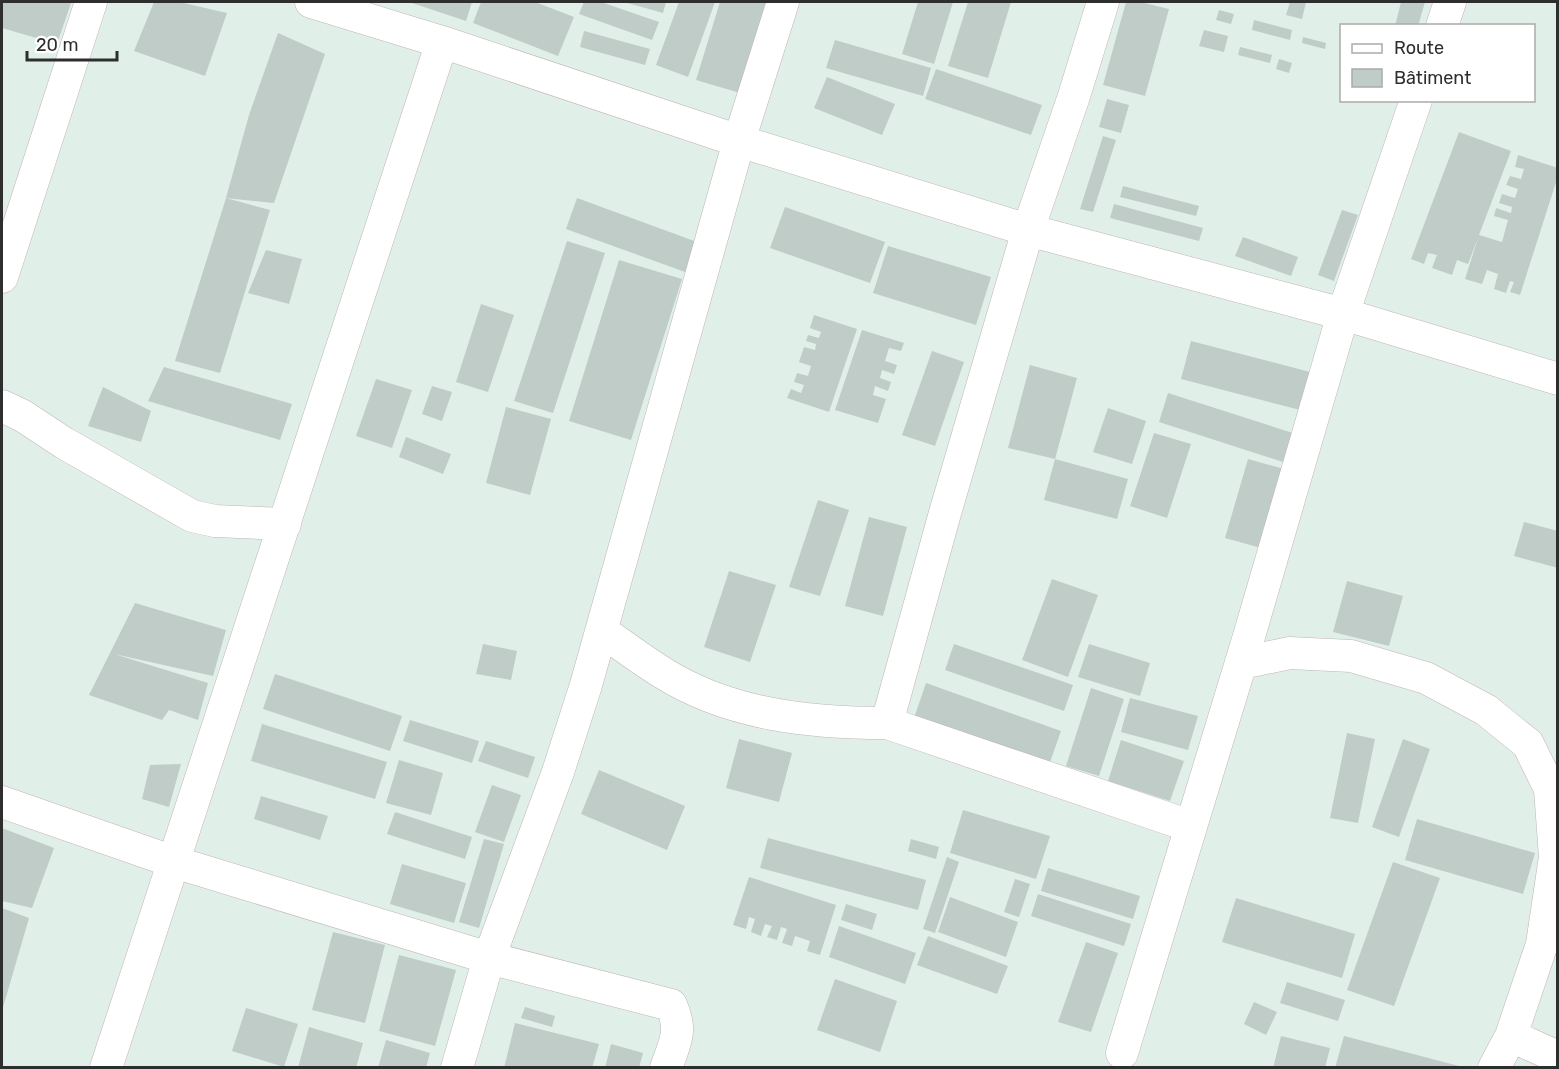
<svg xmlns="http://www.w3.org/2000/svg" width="1559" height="1069" viewBox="0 0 1559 1069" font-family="Rubik,sans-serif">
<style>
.building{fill:#bfccc7}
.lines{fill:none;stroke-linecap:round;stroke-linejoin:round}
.street-casing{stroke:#c2b4b6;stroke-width:33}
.street{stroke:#fff;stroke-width:32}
</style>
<rect width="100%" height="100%" fill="#e0f0e9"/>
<path class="building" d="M2,2l69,1 -14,41 -55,-16z
M154,2h25l48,11 -22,63 -71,-25z
M409,2h63l-6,19z
M481,2h54l39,15 -16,39 -85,-33z
M584,2h17l58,20 -7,18 -73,-26z
M624,2h42l-3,11z
M679,2h36l-27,75 -32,-12z
M720,2h55l-28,93 -51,-15z
M918,2h35l-19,62 -32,-10z
M968,2h43l-23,76 -40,-12z
M1126,2h14l29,7 -24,87 -42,-11z
M1290,2h16l-4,17 -16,-4z
M1401,2h24l-7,24h-23z
M1219,10l15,4 -3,10 -15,-4z
M1254,20l38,10 -2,10 -38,-10z
M1204,30l24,6 -4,16 -25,-6z
M584,31l66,18 -5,16 -65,-18z
M278,33l47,21 -51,149 -48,-5 23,-83z
M1303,37l23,6 -1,6 -23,-6z
M835,40l96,28 -8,28 -97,-28z
M1240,47l32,8 -2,8 -32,-8z
M1279,59l13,4 -3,10 -13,-4z
M936,69l106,36 -11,30 -106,-36z
M827,77l68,27 -13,31 -68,-27z
M1107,99l22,6 -8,28 -22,-6z
M1459,132l52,19 -32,84 23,7 6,-22 -14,-4 2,-8 15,5 1,-6 -13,-4 3,-9 13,4 3,-9 -12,-4 4,-9 11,3 3,-10 -9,-2 3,-12 40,13v8l-38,119 -10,-3 4,-10 -4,-1 -4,12 -12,-4 4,-15 -11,-4 -5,14 -17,-5 13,-41 -10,26 -11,-4 -5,15 -20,-7 5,-13 -9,-2 -4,11 -13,-5z
M1103,136l13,4 -23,72 -13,-3z
M1123,186l76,20 -3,10 -76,-19z
M226,198l44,12 -50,163 -45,-12z
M577,198l120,44 -12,30 -119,-43z
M1114,204l89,24 -4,13 -89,-23z
M785,207l100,35 -15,41 -100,-35z
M1342,210l16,5 -24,66 -16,-6z
M1243,237l55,20 -7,19 -56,-20z
M567,241l38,12 -52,160 -39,-12z
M888,246l103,31 -15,48 -103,-32z
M266,250l36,9 -13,45 -41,-11z
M619,260l63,19 -51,161 -62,-19z
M481,304l33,11 -26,77 -32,-10z
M814,315l43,14 -28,83 -42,-14 4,-9 10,4 3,-8 -10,-3 3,-9 11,3 3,-10 -12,-4 5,-15 11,3 1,-6 -10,-3 2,-6 11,3 2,-6 -11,-4z
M862,330l42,13 -3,8 -12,-3 -4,13 12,4 -3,9 -12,-4 -2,8 11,4 -3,9 -13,-5 -2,9 13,4 -8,24 -43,-13z
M1191,341l127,33 -10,38 -127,-33z
M932,351l32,11 -29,84 -33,-11z
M1030,365l47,13 -22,81 73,20 -11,40 -73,-19 11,-41 -47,-11z
M164,367l128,37 -12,36 -132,-39z
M376,379l36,11 -20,58 -36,-12z
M432,386l20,6 -10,29 -20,-7z
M103,387l48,24 -10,31 -53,-16z
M1168,393l131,42 -10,29 -130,-42z
M506,407l45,12 -21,76 -44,-12z
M1108,408l38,13 -14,43 -39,-12z
M1154,433l37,11 -24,74 -37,-12z
M406,437l45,17 -8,20 -44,-17z
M1248,459l36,10 -23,79 -36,-10z
M818,500l31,10 -29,86 -31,-9z
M869,517l38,10 -24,89 -38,-10z
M1524,522l34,9v37l-44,-12z
M729,571l47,14 -26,77 -46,-15z
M1052,579l46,16 -30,82 -46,-17z
M1347,581l56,15 -14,50 -56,-14z
M135,603l91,27 -13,46 -99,-22 94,29 -10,37 -29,-10 -7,10 -73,-25z
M483,644l34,7 -6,29 -35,-6z
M954,644l119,41 -9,26 -119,-41z
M1089,644l61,19 -10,33 -62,-19z
M275,674l127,42 -12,35 -127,-42z
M926,683l135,48 -12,34 -135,-47z
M1091,688l33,11 -25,77 -33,-10z
M1130,698l68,18 -10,34 -67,-18z
M410,720l69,21 -7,22 -69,-22z
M262,724l125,38 -12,37 -124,-38z
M1347,733l28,6 -17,84 -28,-5z
M739,739l53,14 -13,49 -53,-14z
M1403,739l27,10 -31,88 -27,-10z
M1121,740l63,21 -14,40 -62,-20z
M486,741l49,16 -7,21 -50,-17z
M399,760l44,13 -12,42 -45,-12z
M181,764l-12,43 -27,-8 8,-34z
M599,770l86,36 -18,44 -86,-36z
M492,785l29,10 -17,47 -29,-10z
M261,796l67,20 -8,24 -66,-21z
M963,810l87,26 -14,43 -86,-26z
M395,812l77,25 -7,22 -78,-25z
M1417,819l118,34 -12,41 -118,-34z
M2,828l52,20 -22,60 -30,-7z
M768,838l158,42 -8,30 -158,-42z
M484,839l20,5 -25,84 -20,-6z
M911,839l28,8 -3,12 -28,-8z
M947,857l12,5 -24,71 -12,-4z
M1393,862l47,16 -46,128 -47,-16z
M402,864l64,19 -12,40 -64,-19z
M1048,868l92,28 -7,23 -92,-28z
M749,877l87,28 -16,50 -13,-4 3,-10 -15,-5 -3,10 -10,-3 5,-14 -6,-2 -4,13 -10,-3 5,-11 -7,-2 -4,12 -10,-4 4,-13 -6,-2 -3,12 -13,-4z
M1015,879l15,5 -11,33 -15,-5z
M1038,894l93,30 -7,22 -93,-30z
M950,897l68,25 -12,35 -68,-25z
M1236,898l119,36 -13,44 -120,-36z
M846,904l31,10 -5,16 -31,-10z
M2,908l27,10 -27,93z
M839,926l77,27 -11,31 -76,-27z
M333,932l52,13 -20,78 -53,-13z
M928,936l80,30 -11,28 -80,-29z
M1086,942l32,11 -27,79 -33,-10z
M399,955l57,15 -21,76 -56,-15z
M835,979l62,22 -17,51 -63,-22z
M1287,982l58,18 -7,21 -58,-18z
M1254,1002l23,10 -11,23 -22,-11z
M525,1007l30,9 -3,11 -31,-9z
M246,1008l52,16 -14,43 -52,-16z
M515,1023l84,21 -7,24h-88z
M309,1027l54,16 -7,25h-58z
M1281,1036l49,12 -5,20h-52z
M1344,1036l119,31v1h-128z
M386,1040l44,13 -4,15h-48z
M611,1044l32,9 -4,15h-34z"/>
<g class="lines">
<g class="street-casing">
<path id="street" d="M311,2l131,40 297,99 289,89 315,84 215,65
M1442,26l8,-24
M2,277l89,-275
M2,406l21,10 41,27 128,73 23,5 70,3
M602,631c20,14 40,29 61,42 67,42 147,50 224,50l303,103
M1241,663l49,-10 61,3 75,22 60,32 42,34 22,45 5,68 -13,87 -31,92 -17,32
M887,723l58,-210 83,-283 46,-134 29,-94
M2,802l172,60 315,96 182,47c12,26 4,37 -5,63
M1511,1036l47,21
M1122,1053l128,-420 93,-319 73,-214
M106,1068l336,-1026
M457,1068l32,-110 69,-186 28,-87 153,-544 44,-139"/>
</g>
<use href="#street" class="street"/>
</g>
<rect width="1559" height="1069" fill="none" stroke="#2e2e2e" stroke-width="6"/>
<rect x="1340" y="24" width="195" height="78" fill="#ffffff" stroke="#ababab" stroke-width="1.5"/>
<rect x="1352" y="44" width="30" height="9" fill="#ffffff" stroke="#ababab" stroke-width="1.5"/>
<text x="1394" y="54" font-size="18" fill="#2e2e2e">Route</text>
<rect x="1352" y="69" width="30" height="18" fill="#bfccc7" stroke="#ababab" stroke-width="1.5"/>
<text x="1394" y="84" font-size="18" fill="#2e2e2e">Bâtiment</text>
<path d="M27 51v9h90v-9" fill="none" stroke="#2e2e2e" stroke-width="3"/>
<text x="36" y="51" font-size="18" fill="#2e2e2e" stroke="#ffffff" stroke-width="4.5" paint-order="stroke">20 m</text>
</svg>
